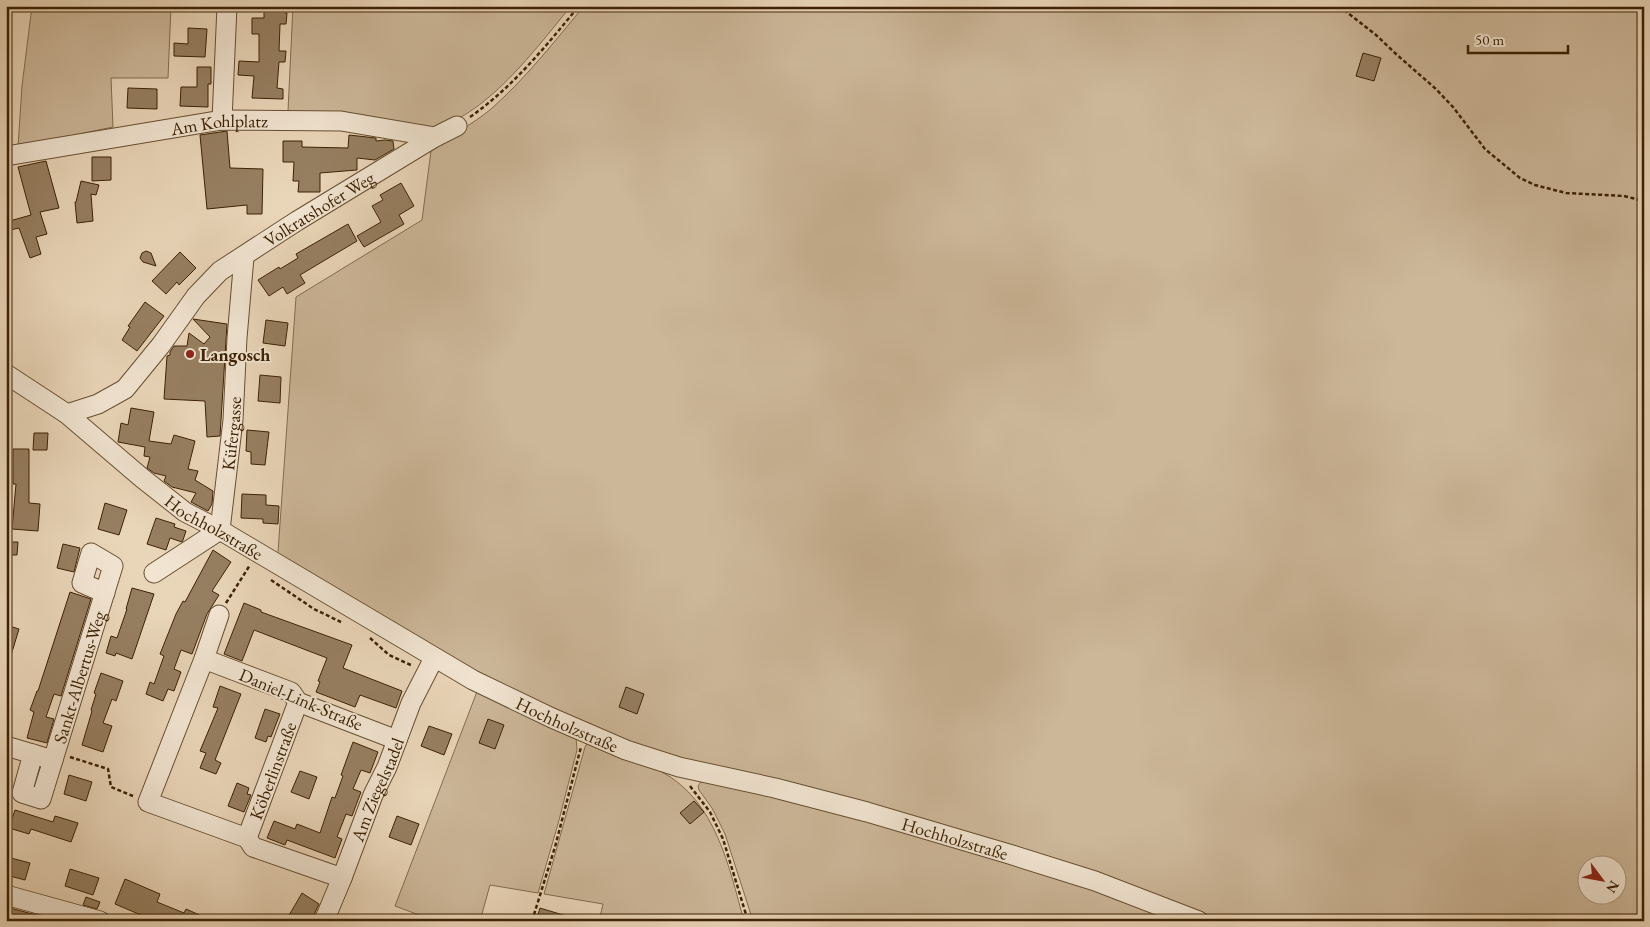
<svg xmlns="http://www.w3.org/2000/svg" width="1650" height="927" viewBox="0 0 1650 927" font-family="'EB Garamond',serif">
<style>
.green{fill:#ccb799;stroke:#846c4e;fill-rule:evenodd}
.building{fill:#967f61;stroke:#3d2203}
.lines{fill:none;stroke-linecap:round;stroke-linejoin:round}
.minor-casing{stroke:#684f30;stroke-width:21}
.path{stroke:#3d2203;stroke-width:2.5;stroke-dasharray:4 2.5;stroke-linecap:butt}
.minor{stroke:#f1e4d1;stroke-width:19}
.poi-dot{fill:#8f2418;stroke:#f1e4d1;stroke-width:2}
.labels{text-anchor:middle;dominant-baseline:central;stroke-width:4;stroke-linejoin:round;paint-order:stroke}
.street-label{font-size:18px;fill:#3d2203;stroke:#f1e4d1}
.poi-label{font-size:18px;font-weight:bold;fill:#3d2203;stroke:#f1e4d1;text-anchor:start}
</style>
<rect width="100%" height="100%" fill="#e9d5b8"/>
<filter id="stains"><feTurbulence type="fractalNoise" baseFrequency=".004" numOctaves="4"/><feColorMatrix values="0 0 0 0 .2 0 0 0 0 .09 0 0 0 0 .02 0 0 0 .5 -.17"/></filter>
<radialGradient id="worn" r=".72"><stop offset=".6" stop-color="#630" stop-opacity="0"/><stop offset="1" stop-color="#630" stop-opacity=".3"/></radialGradient>
<path class="green" d="M32,6h139l-3,72h-57l2,49 -95,20 4,-61z
M293,6h278c-33,40 -88,115 -141,122l-86,-11 -56,-6z
M584,6h1060v915h-430l-12,-5 -532,-157 -143,-58 -252,-146 3,-3 18,-255 126,-77 9,-69c19,-16 41,-26 60,-42 35,-31 63,-67 93,-103zM1588,864h30v30h-30z
M478,689l98,49 1,12 -19,74 -20,69 -48,-8 -10,36h-45l-40,-15z
M588,742c25,9 51,17 74,30 54,29 67,95 82,149h-145l4,-17 -59,-10 41,-147z
M702,780l56,10 275,77 151,54h-431l-28,-87 -13,-26 -13,-18 -1,-4z"/>
<path class="building" d="M264,6h21v7h2l-1,11h-6l-1,27h7l-1,11h-6l-2,26 6,1v10l-31,-1 2,-22 -16,-1 1,-14 20,1v-28h-7v-16h12z
M188,28l19,1 -2,28 -31,-1v-13l14,1z
M1363,53l18,5 -7,23 -18,-5z
M197,67h14v17h-3v23l-28,-1 1,-19h16z
M128,88l29,1v20l-30,-1z
M227,131l3,37 33,1 -1,45h-15v-9l-40,4 -7,-74z
M349,135l27,3v3l9,-1 8,1 1,8 -19,11 -18,-2v12l-37,3v19h-22l1,-11h-6l1,-19h-11v-21h19v6l46,1z
M92,157h19v23l-19,1z
M46,161l13,47 -19,4 7,22 -11,3 5,17 -11,4 -11,-30 -13,3v-9l25,-7 -13,-48z
M81,181l18,4 -3,10 -5,-1 2,27 -16,2 -2,-21h1z
M401,183l13,23 -15,9 5,9 -40,23 -7,-11 24,-14 -9,-16 11,-6 -3,-5z
M348,224l9,17 -57,34 5,8 -18,11 -4,-7 -14,9 -11,-16 21,-13 1,2 18,-11 -2,-4z
M146,251l5,2 5,13 -13,-4 -3,-4 2,-5z
M180,252l16,16 -17,17 -2,-3 -11,12 -14,-13z
M145,302l19,14 -27,35 -15,-11 8,-13 -2,-1z
M193,319l34,5 -7,112 -13,1 -2,-36 -41,-2 3,-43 3,-1v-3l4,-6h13l2,-13 15,11 6,-7z
M266,320l22,3 -3,23 -22,-3z
M260,375l21,2 -1,26 -22,-2z
M131,408l23,4 -5,29 22,3 3,-9 21,6 -7,28 10,2 -3,9 18,11 -1,13 -4,7 -17,-9 5,-9 -24,-6 -8,-6 2,-5 -12,-3 -7,-5 3,-11 -6,-1 1,-9 -27,-5 3,-19 7,2z
M247,430l22,2 -4,33 -14,-1v-12l-5,-1z
M34,433h14l-1,17h-14z
M13,449h16v54l11,1 -2,27 -26,-2 4,-45h-3z
M242,494l24,1v10l13,1 -1,18 -15,-1v-4l-22,-1z
M105,503l22,7 -8,25 -21,-6z
M156,518l19,6 -1,3 12,4 -3,9 -1,2 -12,-4 -4,12 -19,-6z
M6,542h12l-1,13h-11z
M63,544l17,4 -6,24 -17,-4z
M213,550l18,12 -19,29 7,4 -12,19 -15,40 -11,-4 -7,19 7,3 -7,19 -6,-2 -5,12 -17,-7 4,-12 4,2 10,-28 -4,-2 16,-40 7,-13 2,1z
M132,588l22,6 -22,65 -16,-6 -1,3 -9,-3 5,-17 6,2 10,-29h-1z
M70,592l21,7 -30,97 -7,-2 -8,23 8,2 -7,24 -20,-5 7,-26 -4,-2 7,-19h1z
M244,603l17,7v2l91,33 -9,23 59,23 -6,17 -36,-13 -5,12 -39,-15 4,-10 -2,-1 9,-23 -73,-28 -12,31 -18,-7z
M6,625l13,4 -10,33 -3,-1z
M101,673l22,8 -7,20 -4,-2 -9,24 9,3 -9,26 -21,-7 10,-34 -1,-1 5,-16 -2,-1z
M220,686l21,8 -26,66 6,3 -5,11 -16,-6 6,-15 -6,-2 18,-43 -5,-1z
M626,687l18,7 -7,20 -18,-7z
M265,709l15,5 -9,23 -3,-1 -2,6 -11,-4z
M488,719l16,6 -9,24 -16,-6z
M429,726l23,8 -8,21 -23,-9z
M353,742l25,10 -8,21 -9,-3 -8,19 8,3 -9,24 -6,-2 -9,23 5,2 -7,19 -48,-18 -2,5 -18,-7 7,-17 21,8 2,-5 23,9 12,-36 3,1 8,-22 -2,-1z
M300,771l17,6 -8,22 -18,-7z
M69,775l23,7 -6,19 -22,-7z
M237,783l12,5 -2,6 4,1 -7,17 -16,-6z
M694,801l10,11 -14,12 -10,-11z
M15,810l38,12 2,-6 23,7 -7,19 -40,-13 -2,5 -20,-6z
M397,816l22,8 -8,21 -22,-8z
M11,858l19,5 -5,17 -19,-5z
M70,869l29,9 -6,17 -28,-9z
M125,879l35,15 -3,8 27,11 2,-4 27,12h-58l-40,-17z
M302,893l17,11 -8,17h-16l-7,-4z
M86,897l14,5 -3,7 -14,-4z
M6,907l49,13v1h-49z
M540,908l33,10v3h-37z"/>
<g class="lines">
<g class="minor-casing">
<g id="minor">
<path d="M222,120l5,-114"/>
<path id="s1" d="M6,156l216,-36 119,1 94,16"/>
<path id="s2" d="M6,374l61,40 75,64 43,34 35,18 253,150 79,38 74,32 53,17 96,21 92,24 142,42 86,27 104,40"/>
<path id="s3" d="M67,414l31,-10 27,-15 36,-44 35,-49 24,-25 77,-50 138,-84 22,-11"/>
<path id="s4" d="M154,573l66,-43 13,-110 4,-82 7,-81"/>
<path d="M219,615l-15,44 -56,143 99,36 6,9 89,31"/>
<path d="M204,659l87,33 7,10 99,38"/>
<path id="s5" d="M6,746l47,14 60,-194 -22,-13 -9,30 23,10"/>
<path d="M33,754l-11,39 19,6 12,-39"/>
<path id="s6" d="M247,838l51,-136"/>
<path d="M6,895l94,26"/>
<path id="s7" d="M324,921l18,-43 31,-83 14,-28 24,-64 23,-45"/>
</g>
</g>
<path class="path" d="M1339,6l37,29 20,19 40,35 17,18 32,42 35,29 15,7 31,8 58,3 20,5
M470,117c42,-29 76,-71 109,-111
M271,580l43,29 27,13
M226,603l24,-38
M370,638l19,17 24,11
M70,757l38,12 3,18 22,9
M690,786l20,26 13,27 25,82
M532,921l23,-74 26,-100"/>
<use href="#minor" class="minor"/>
</g>
<circle class="poi-dot" cx="190" cy="354" r="5"/>
<g class="labels">
<g class="street-label">
<text stroke="none"><textPath href="#s1" startOffset="216">Am Kohlplatz</textPath></text>
<text stroke="none"><textPath href="#s3" startOffset="332">Volkratshofer Weg</textPath></text>
<text stroke="none"><textPath href="#s4" startOffset="176">Küfergasse</textPath></text>
<text stroke="none"><textPath href="#s2" startOffset="259">Hochholzstraße</textPath></text>
<text stroke="none"><textPath href="#s5" startOffset="136">Sankt-Albertus-Weg</textPath></text>
<text transform="translate(301 699) rotate(23)">Daniel-Link-Straße</text>
<text stroke="none"><textPath href="#s2" startOffset="664">Hochholzstraße</textPath></text>
<text stroke="none"><textPath href="#s6" startOffset="72">Köberlinstraße</textPath></text>
<text stroke="none"><textPath href="#s7" startOffset="142">Am Ziegelstadel</textPath></text>
<text stroke="none"><textPath href="#s2" startOffset="1069">Hochholzstraße</textPath></text>
</g>
<g class="poi-label">
<text x="200" y="354">Langosch</text>
</g>
</g>
<rect width="1650" height="927" fill="none" stroke="#e9d5b8" stroke-width="25"/>
<rect x="8" y="8" width="1635" height="912" fill="none" stroke="#3d2203" stroke-width="2.5"/>
<rect x="12" y="12" width="1625" height="902" fill="none" stroke="#3d2203"/>
<g transform="translate(1602 880) rotate(122)"><circle r="24" fill="#f1e4d1" stroke="#a9967f"/>
<path d="M0-4L9 19L0 12L-9 19Z" fill="#8f2418"/>
<text y="-8" font-size="14" font-weight="bold" text-anchor="middle" fill="#3d2203">N</text>
</g>
<path d="M1468 45v8h100v-8" fill="none" stroke="#3d2203" stroke-width="2.5"/>
<text x="1475" y="45" font-size="15" fill="#3d2203" stroke="#f1e4d1" stroke-width="4" paint-order="stroke">50 m</text>
<rect width="100%" height="100%" filter="url(#stains)"/>
<rect width="100%" height="100%" fill="url(#worn)"/>
</svg>
